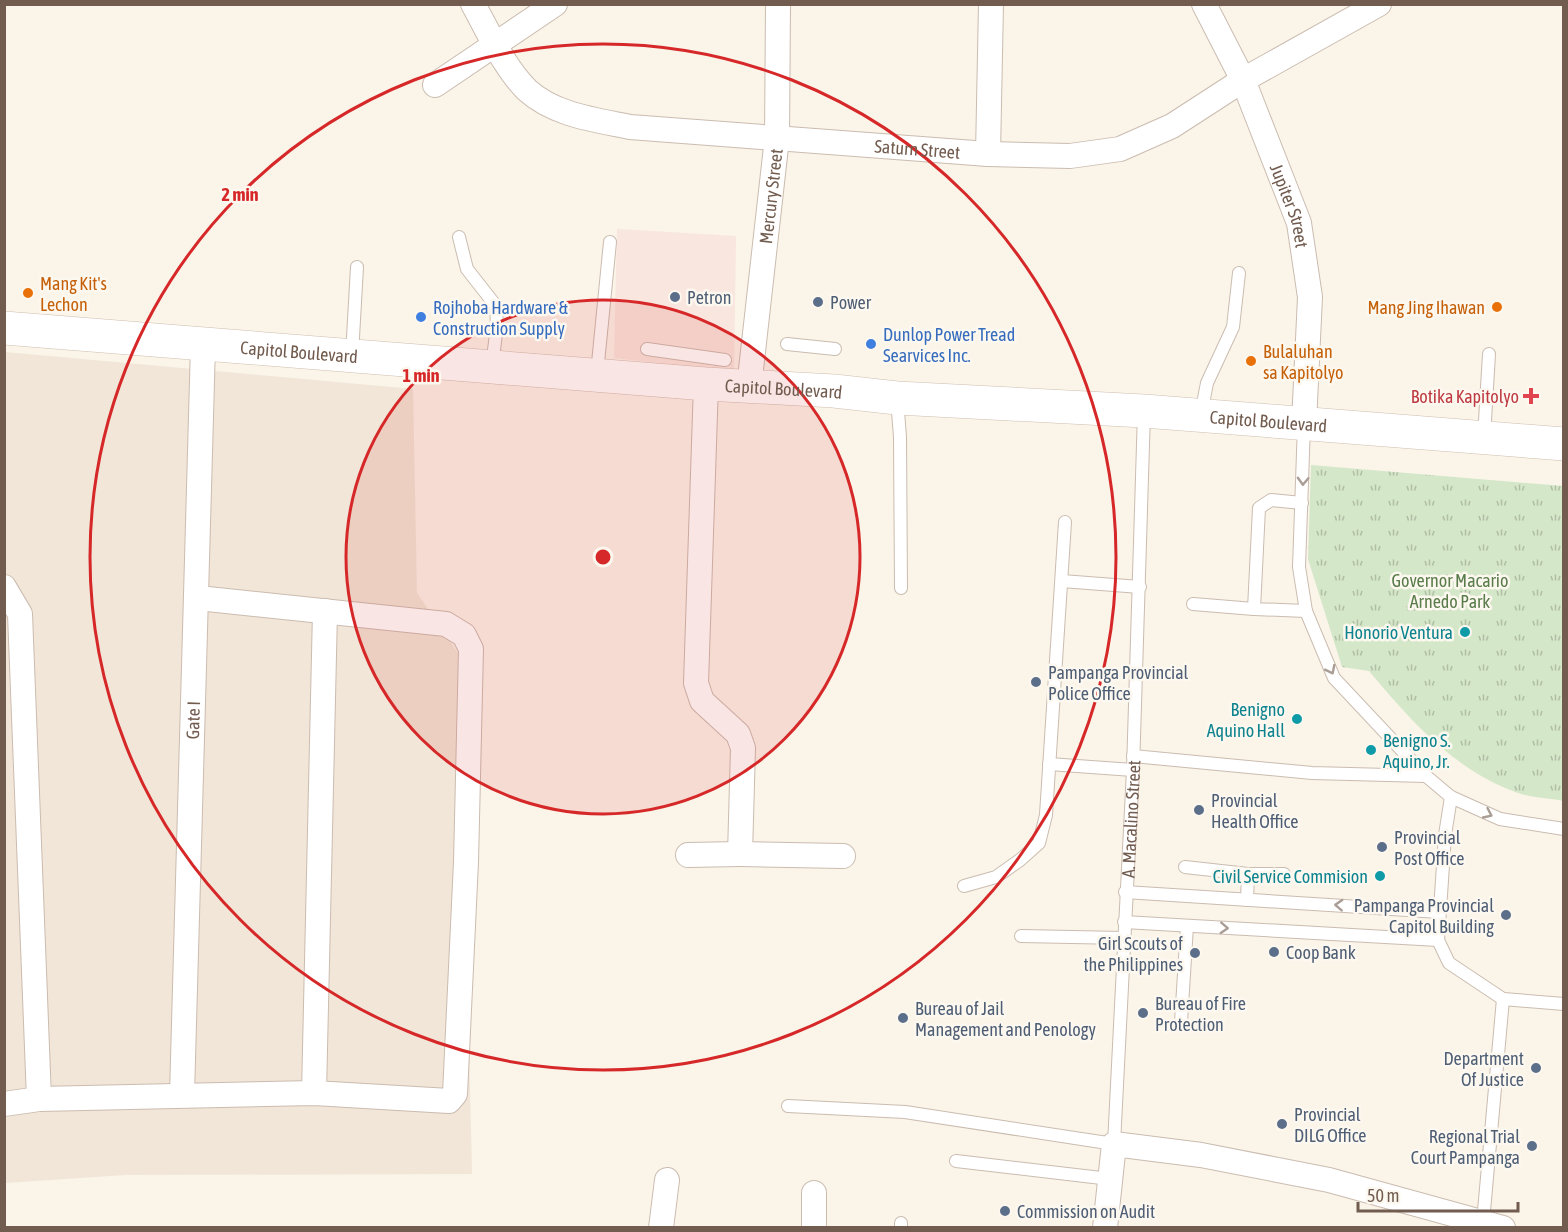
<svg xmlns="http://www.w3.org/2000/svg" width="1568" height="1232" viewBox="0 0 1568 1232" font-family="'Asap Condensed',sans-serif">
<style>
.residential{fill:#f1e6d8}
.commercial{fill:#f9e6de}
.park{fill:url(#park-tufts)}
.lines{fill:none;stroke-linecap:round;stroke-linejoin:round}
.lane-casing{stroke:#cbbcb0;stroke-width:14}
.street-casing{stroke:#cbbcb0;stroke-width:26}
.secondary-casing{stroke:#d0beb0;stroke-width:34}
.lane{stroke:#fff;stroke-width:12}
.street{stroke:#fff;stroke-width:24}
.secondary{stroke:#fff;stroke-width:33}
.oneway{stroke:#aa9d95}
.ring{fill:none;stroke:#d62828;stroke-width:3}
.food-dot{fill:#e8710a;stroke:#fdf8ef;stroke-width:2}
.service-dot{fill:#5c6f8a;stroke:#fdf8ef;stroke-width:2}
.shop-dot{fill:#3f7fe0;stroke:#fdf8ef;stroke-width:2}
.health-dot{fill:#e0444e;stroke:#fdf8ef;stroke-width:2}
.culture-dot{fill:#0f9aa8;stroke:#fdf8ef;stroke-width:2}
.labels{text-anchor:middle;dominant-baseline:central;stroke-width:5;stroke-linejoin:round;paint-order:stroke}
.street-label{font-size:18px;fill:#725c4f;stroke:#fdf8ef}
.food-label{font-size:18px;fill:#c56008;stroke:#fdf8ef;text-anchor:start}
.service-label{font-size:18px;fill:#4e5e75;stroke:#fdf8ef;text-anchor:start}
.shop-label{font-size:18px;fill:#366cbe;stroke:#fdf8ef;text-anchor:start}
.health-label{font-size:18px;fill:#be3a42;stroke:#fdf8ef;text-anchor:end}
.park-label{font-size:18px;fill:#597c4b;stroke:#fdf8ef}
.culture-label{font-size:18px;fill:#0d838f;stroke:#fdf8ef;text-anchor:end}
.centre{fill:#d62828;stroke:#fdf8ef;stroke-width:3}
.ring-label{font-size:18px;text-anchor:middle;font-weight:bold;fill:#d62828;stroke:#fdf8ef;stroke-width:5;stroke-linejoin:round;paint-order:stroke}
</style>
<defs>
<pattern id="park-tufts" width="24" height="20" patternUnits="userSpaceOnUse" patternTransform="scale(1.5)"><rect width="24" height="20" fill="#d4e7c8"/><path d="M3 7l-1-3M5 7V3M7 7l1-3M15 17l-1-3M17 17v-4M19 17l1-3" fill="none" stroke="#b0bea5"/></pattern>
</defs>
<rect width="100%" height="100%" fill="#faf4e9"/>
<path class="residential" d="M5,352l408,37 4,204 43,63 12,518 -347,1 -120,8z"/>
<path class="commercial" d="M617,229l119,7 -2,136 -120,-14z"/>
<path class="park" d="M1311,465l252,21v315c-14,-3 -31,-3 -45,-8 -63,-22 -108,-73 -149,-122l-27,-4 -34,-108z"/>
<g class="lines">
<g class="lane-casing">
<g id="lane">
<path d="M459,237l8,32 29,37 1,20 -5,40"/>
<path d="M787,344l48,5"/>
<path d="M647,349l78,11"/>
<path d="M352,355l5,-88"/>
<path d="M597,373l13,-131"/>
<path d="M897,399l3,38 1,151"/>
<path d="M1201,414l6,-31 26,-56 6,-54"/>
<path d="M1304,424l-5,143 7,44 28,67 92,98 25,21 49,22 64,10"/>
<path d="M1484,437l5,-83"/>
<path d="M1302,503l-31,-3 -12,8 -5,101 52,2"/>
<path d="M1062,581l78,6"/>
<path d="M1193,604l61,5"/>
<path d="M1133,756l179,17 114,3"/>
<path d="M1049,764l84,6"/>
<path d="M1451,797l-6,38 -7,105 11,23 54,36 61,5"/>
<path d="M1185,867l63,7 -1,26"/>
<path d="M1248,874h36"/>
<path d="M964,886l32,-9 24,-17 19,-17 7,-28 19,-293"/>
<path d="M1125,892l314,20"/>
<path d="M1124,922l314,18"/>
<path d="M1021,936l102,2"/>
<path d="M1181,1022l6,-96"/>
<path id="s1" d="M788,1106l117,6 209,32 19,-374 11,-358"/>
<path d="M956,1161l154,18"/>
<path d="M1483,1222l20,-223"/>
<path d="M901,1228v-5"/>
</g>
</g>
<g class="street-casing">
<g id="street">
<path id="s2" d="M473,4c16,29 31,63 54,86 27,25 69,30 103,37l358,27 82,2 50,-7 52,-23 71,-46 136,-76"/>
<path id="s3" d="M1204,4l39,76 56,143 11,74 -6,126"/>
<path d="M435,85l120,-81"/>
<path d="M988,154l3,-150"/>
<path id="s4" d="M749,387l28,-249 1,-134"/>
<path d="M4,587l16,27 19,485"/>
<path d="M740,854l103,2"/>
<path d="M688,855l52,-1 3,-106 -5,-14 -36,-33 -6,-18 10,-299"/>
<path d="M314,1093l11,-482"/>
<path id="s5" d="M182,1095l21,-750"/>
<path d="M4,1104l35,-5 275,-6 135,8 6,-7 11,-232 5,-213 -7,-14 -18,-11 -248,-26"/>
<path d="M814,1193v35"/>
<path d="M661,1228l6,-48"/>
<path d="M1105,1228l9,-84 87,11 128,25 174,48"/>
</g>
</g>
<g class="secondary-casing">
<g id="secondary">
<path id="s6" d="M4,328l702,56 128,7 63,7 247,13 420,33"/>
</g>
</g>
<use href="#lane" class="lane"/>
<use href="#street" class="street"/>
<use href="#secondary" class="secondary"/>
</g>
<defs><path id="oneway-chevron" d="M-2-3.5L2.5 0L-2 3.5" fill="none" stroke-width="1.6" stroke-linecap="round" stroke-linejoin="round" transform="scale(1.5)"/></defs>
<g class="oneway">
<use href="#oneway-chevron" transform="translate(1303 481) rotate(92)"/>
<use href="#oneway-chevron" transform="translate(1331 670) rotate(63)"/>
<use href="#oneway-chevron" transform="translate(1488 814) rotate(25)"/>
<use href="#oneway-chevron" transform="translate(1339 905) rotate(-177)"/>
<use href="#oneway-chevron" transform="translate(1224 928) rotate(3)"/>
</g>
<circle cx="603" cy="557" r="257" fill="#d62828" fill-opacity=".12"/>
<g class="ring">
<circle cx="603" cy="557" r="257"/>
<circle cx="603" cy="557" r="513"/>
</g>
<g class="food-dot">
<circle cx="28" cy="293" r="6"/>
<circle cx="1497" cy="307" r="6"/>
<circle cx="1251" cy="361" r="6"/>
</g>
<g class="service-dot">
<circle cx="675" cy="297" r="6"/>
<circle cx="818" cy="302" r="6"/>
<circle cx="1036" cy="682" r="6"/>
<circle cx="1199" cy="810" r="6"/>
<circle cx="1382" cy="847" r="6"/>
<circle cx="1506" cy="915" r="6"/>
<circle cx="1274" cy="952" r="6"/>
<circle cx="1195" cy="953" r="6"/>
<circle cx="1143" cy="1013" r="6"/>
<circle cx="903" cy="1018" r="6"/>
<circle cx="1536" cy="1068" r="6"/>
<circle cx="1282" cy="1124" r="6"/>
<circle cx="1532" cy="1146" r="6"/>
<circle cx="1005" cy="1211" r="6"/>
</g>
<g class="shop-dot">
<circle cx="421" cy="317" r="6"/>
<circle cx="871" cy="344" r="6"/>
</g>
<path class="health-dot" d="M1528 387h6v6h6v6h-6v6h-6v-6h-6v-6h6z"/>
<g class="culture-dot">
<circle cx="1465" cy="632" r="6"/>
<circle cx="1297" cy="719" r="6"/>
<circle cx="1371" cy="750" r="6"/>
<circle cx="1380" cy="876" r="6"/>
</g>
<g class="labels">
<g class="street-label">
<text stroke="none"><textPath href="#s2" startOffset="501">Saturn Street</textPath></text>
<text stroke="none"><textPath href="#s4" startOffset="192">Mercury Street</textPath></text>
<text stroke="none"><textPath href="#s3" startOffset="220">Jupiter Street</textPath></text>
<text stroke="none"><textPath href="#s6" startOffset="296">Capitol Boulevard</textPath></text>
<text stroke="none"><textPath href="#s6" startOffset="782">Capitol Boulevard</textPath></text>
<text stroke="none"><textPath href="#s6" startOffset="1268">Capitol Boulevard</textPath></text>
<text stroke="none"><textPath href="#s5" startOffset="375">Gate I</textPath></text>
<text stroke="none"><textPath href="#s1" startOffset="654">A. Macalino Street</textPath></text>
</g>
<g class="food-label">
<text x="40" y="283">Mang Kit's<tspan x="40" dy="21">Lechon</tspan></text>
<text x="1485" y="307" text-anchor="end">Mang Jing Ihawan</text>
<text x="1263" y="351">Bulaluhan<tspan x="1263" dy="21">sa Kapitolyo</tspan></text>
</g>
<g class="service-label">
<text x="687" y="297">Petron</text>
<text x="830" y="302">Power</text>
<text x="1048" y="672">Pampanga Provincial<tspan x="1048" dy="21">Police Office</tspan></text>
<text x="1211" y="800">Provincial<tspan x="1211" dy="21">Health Office</tspan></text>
<text x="1394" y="837">Provincial<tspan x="1394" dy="21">Post Office</tspan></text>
<text x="1494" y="905" text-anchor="end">Pampanga Provincial<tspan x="1494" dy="21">Capitol Building</tspan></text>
<text x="1183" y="943" text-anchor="end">Girl Scouts of<tspan x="1183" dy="21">the Philippines</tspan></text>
<text x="1286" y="952">Coop Bank</text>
<text x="1155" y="1003">Bureau of Fire<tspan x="1155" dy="21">Protection</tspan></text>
<text x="915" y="1008">Bureau of Jail<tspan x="915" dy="21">Management and Penology</tspan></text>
<text x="1524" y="1058" text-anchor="end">Department<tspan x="1524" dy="21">Of Justice</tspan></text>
<text x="1294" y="1114">Provincial<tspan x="1294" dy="21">DILG Office</tspan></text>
<text x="1520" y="1136" text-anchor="end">Regional Trial<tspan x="1520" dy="21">Court Pampanga</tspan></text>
<text x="1017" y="1211">Commission on Audit</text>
</g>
<g class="shop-label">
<text x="433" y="307">Rojhoba Hardware &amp;<tspan x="433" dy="21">Construction Supply</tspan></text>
<text x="883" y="334">Dunlop Power Tread<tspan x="883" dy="21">Searvices Inc.</tspan></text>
</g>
<g class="health-label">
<text x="1519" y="396">Botika Kapitolyo</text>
</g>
<g class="park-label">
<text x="1450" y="580">Governor Macario<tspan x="1450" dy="21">Arnedo Park</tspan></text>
</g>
<g class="culture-label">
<text x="1453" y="632">Honorio Ventura</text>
<text x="1285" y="709">Benigno<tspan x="1285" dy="21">Aquino Hall</tspan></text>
<text x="1383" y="740" text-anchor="start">Benigno S.<tspan x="1383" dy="21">Aquino, Jr.</tspan></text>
<text x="1368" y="876">Civil Service Commision</text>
</g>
</g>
<circle cx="603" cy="557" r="9" class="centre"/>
<g class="ring-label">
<text x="240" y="201">2 min</text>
<text x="421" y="382">1 min</text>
</g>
<rect width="1568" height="1232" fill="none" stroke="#725c4f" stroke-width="12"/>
<path d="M1358 1202v9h160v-9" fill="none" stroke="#725c4f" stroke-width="3"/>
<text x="1367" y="1202" font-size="18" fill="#725c4f" stroke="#fdf8ef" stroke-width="4.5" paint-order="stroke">50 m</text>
</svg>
